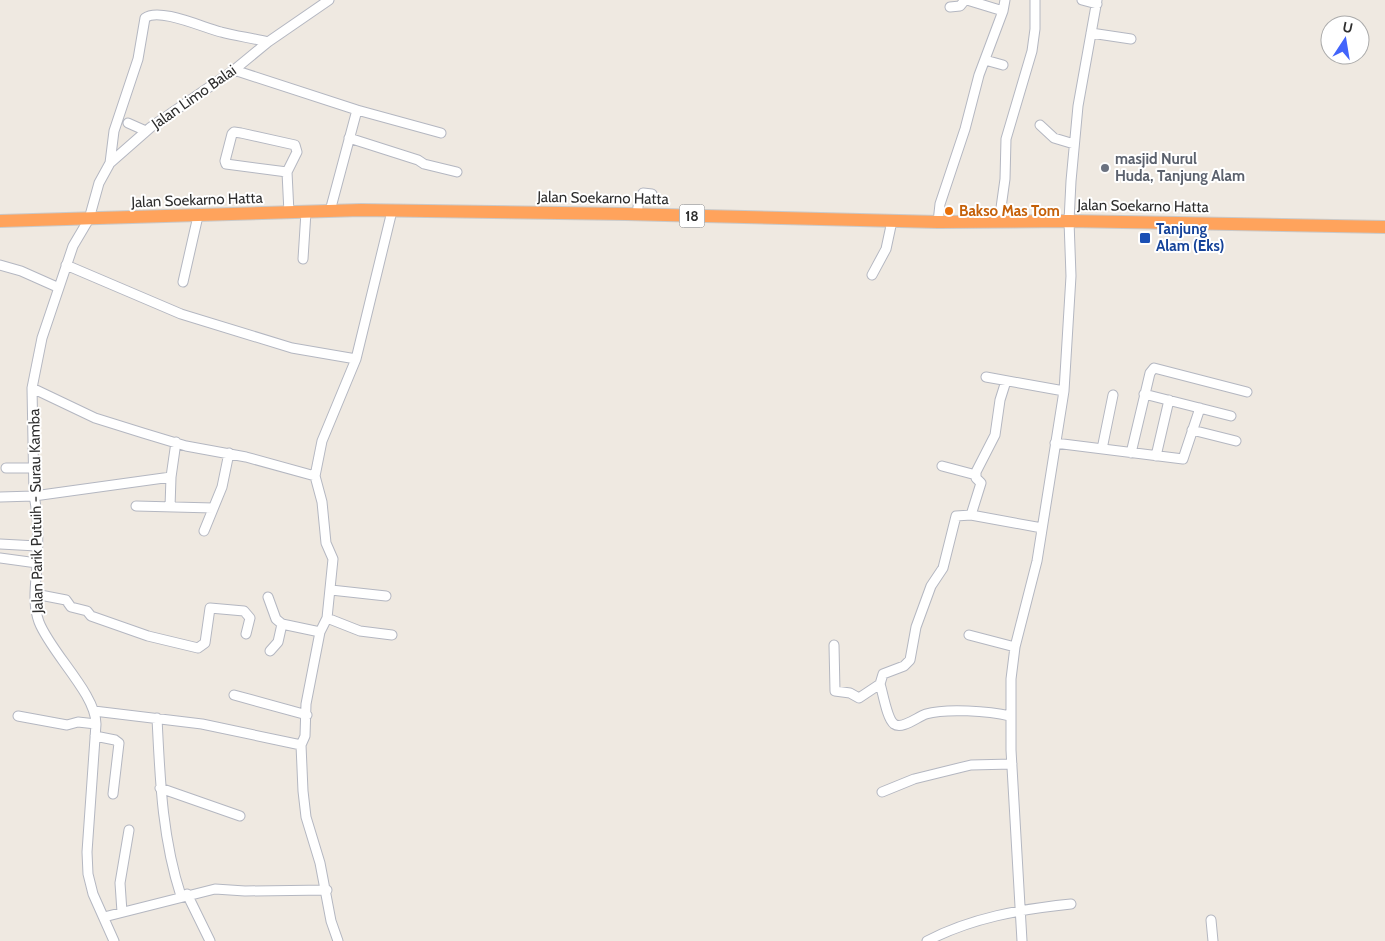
<svg xmlns="http://www.w3.org/2000/svg" width="1385" height="941" viewBox="0 0 1385 941" font-family="Cabin,sans-serif">
<style>
.lines{fill:none;stroke-linecap:round;stroke-linejoin:round}
.minor-casing{stroke:#b4b7c1;stroke-width:11}
.highway-casing{stroke:#c9c9c9;stroke-width:14}
.minor{stroke:#fff;stroke-width:9}
.highway{stroke:#ffa35c;stroke-width:12}
.worship-dot{fill:#6b7280;stroke:#fff;stroke-width:2}
.food-dot{fill:#e8710a;stroke:#fff;stroke-width:2}
.transit-dot{fill:#1a4fb4;stroke:#fff;stroke-width:2}
.labels{text-anchor:middle;dominant-baseline:central;stroke-width:4;stroke-linejoin:round;paint-order:stroke}
.shield{fill:#fff;stroke:#6d6d6d;stroke-width:1}
.shield-label{font-size:14px;font-weight:bold;fill:#2e2e2e}
.street-label{font-size:15px;fill:#2e2e2e;stroke:#fff}
.worship-label{font-size:15px;font-weight:bold;fill:#5b616d;stroke:#fff;text-anchor:start}
.food-label{font-size:15px;font-weight:bold;fill:#c56008;stroke:#fff;text-anchor:start}
.transit-label{font-size:15px;font-weight:bold;fill:#164399;stroke:#fff;text-anchor:start}
</style>
<rect width="100%" height="100%" fill="#efe9e1"/>
<g class="lines">
<g class="minor-casing">
<path id="minor" d="M967,0l36,11
M1082,0l15,4
M950,7l10,-1 5,-6
M1091,33l40,6
M985,60l18,5
M234,70l123,40 -27,101
M357,110l84,23
M128,123l18,8
M1040,125l14,13 20,6
M349,138l69,22 6,4 33,8
M110,163l4,-32 24,-72 7,-41c14,-11 59,10 76,14 15,4 31,6 47,10
M287,172l-61,-8 -1,-3 7,-27 2,-2 7,1 54,12 2,7 -10,20 2,41
M637,214l2,-14 4,-7 9,1
M938,222l2,-18 25,-75 14,-54 24,-64 2,-11
M999,222l6,-43 1,-40 26,-88 3,-22v-29
M303,259l3,-47
M0,265l21,6 36,16
M66,265l115,49 111,34 64,11
M872,275l14,-26 6,-28
M183,282l15,-66
M986,377l78,14
M32,388l63,30 48,15 43,13 60,11 69,19
M1144,394l87,22
M1192,430l44,11
M1055,443l128,16 17,-51
M1102,449l11,-54
M1131,453l19,-80 4,-5 93,24
M1156,456l13,-56
M942,466l34,9
M6,468h27
M0,497l34,-1 137,-19
M136,506l77,2
M170,507l1,-30 5,-35
M971,515l10,-32 -5,-5v-6l19,-37 5,-35 6,-19
M204,531l18,-44 7,-34
M0,544l37,2
M0,558l37,5
M331,590l55,6
M35,594l31,6 5,7 16,4 4,5 57,20 50,12 7,-5 5,-35 34,3 6,7 -4,16
M268,597l8,22 6,5 38,8
M327,618l33,13 32,4
M969,635l46,12
M834,645l1,46 15,2 9,5 21,-14
M270,651l8,-9 4,-18
M234,695l73,20
M94,711l108,13 99,21
M18,716l49,9 11,-3 18,2
M1010,716c-21,-5 -64,-8 -84,-2 -9,3 -24,16 -32,10 -7,-5 -11,-31 -14,-40l3,-10 21,-8 6,-6 6,-33 15,-41 12,-18 13,-52 15,-1 71,13
M157,718c3,61 5,120 24,178
M95,736l20,4 4,3 -6,51
M160,788l80,28
M882,792l32,-13 57,-14 41,-1
M187,894l23,47
M122,912l-2,-29 9,-53
M104,917l111,-28 30,2 82,-1
M1211,920l2,21
M114,941l-21,-47 -5,-20 -1,-22 9,-128c0,-30 -45,-71 -57,-102 -7,-19 -3,-39 -2,-57 1,-23 2,-46 -3,-69l-2,-108 10,-50 31,-92 16,-27 10,-36 11,-20 41,-36 83,-57 34,-28 61,-42
M338,941l-7,-20 -11,-58 -14,-46 -3,-26 -2,-46 4,-9 1,-32 14,-72 7,-14 6,-59 -7,-16 -4,-41 -7,-26 7,-35 34,-82 36,-148
M927,941c44,-23 94,-32 144,-37
M1022,941l-11,-191v-71l4,-32 22,-86 27,-170 7,-115 -2,-55 2,-40 7,-75 19,-106"/>
</g>
<g class="highway-casing">
<path id="highway" d="M0,221l361,-11 265,4 312,8 131,-1 316,6"/>
</g>
<use href="#minor" class="minor"/>
<use href="#highway" class="highway"/>
</g>
<circle class="worship-dot" cx="1105" cy="168" r="5"/>
<circle class="food-dot" cx="949" cy="211" r="5"/>
<rect class="transit-dot" x="1139" y="232" width="12" height="12" rx="2.5"/>
<g class="labels">
<rect class="shield" x="679.5" y="204.5" width="25" height="23" rx="4"/>
<g class="shield-label">
<text x="692" y="216">18</text>
</g>
<g class="street-label">
<text transform="translate(194 97) rotate(-35)">Jalan Limo Balai</text>
<text transform="translate(603 198) rotate(1)">Jalan Soekarno Hatta</text>
<text transform="translate(197 200) rotate(-2)">Jalan Soekarno Hatta</text>
<text transform="translate(1143 206) rotate(1)">Jalan Soekarno Hatta</text>
<text transform="translate(36 511) rotate(-91)">Jalan Parik Putuih - Surau Kamba</text>
</g>
<g class="worship-label">
<text x="1115" y="159">masjid Nurul<tspan x="1115" dy="17">Huda, Tanjung Alam</tspan></text>
</g>
<g class="food-label">
<text x="959" y="211">Bakso Mas Tom</text>
</g>
<g class="transit-label">
<text x="1156" y="229">Tanjung<tspan x="1156" dy="17">Alam (Eks)</tspan></text>
</g>
</g>
<g transform="translate(1345 40) rotate(12)"><circle r="24" fill="#ffffff" stroke="#ababab"/>
<path d="M0-4L9 19L0 12L-9 19Z" fill="#4264fb"/>
<text y="-8" font-size="14" font-weight="bold" text-anchor="middle" fill="#2e2e2e">U</text>
</g>
</svg>
